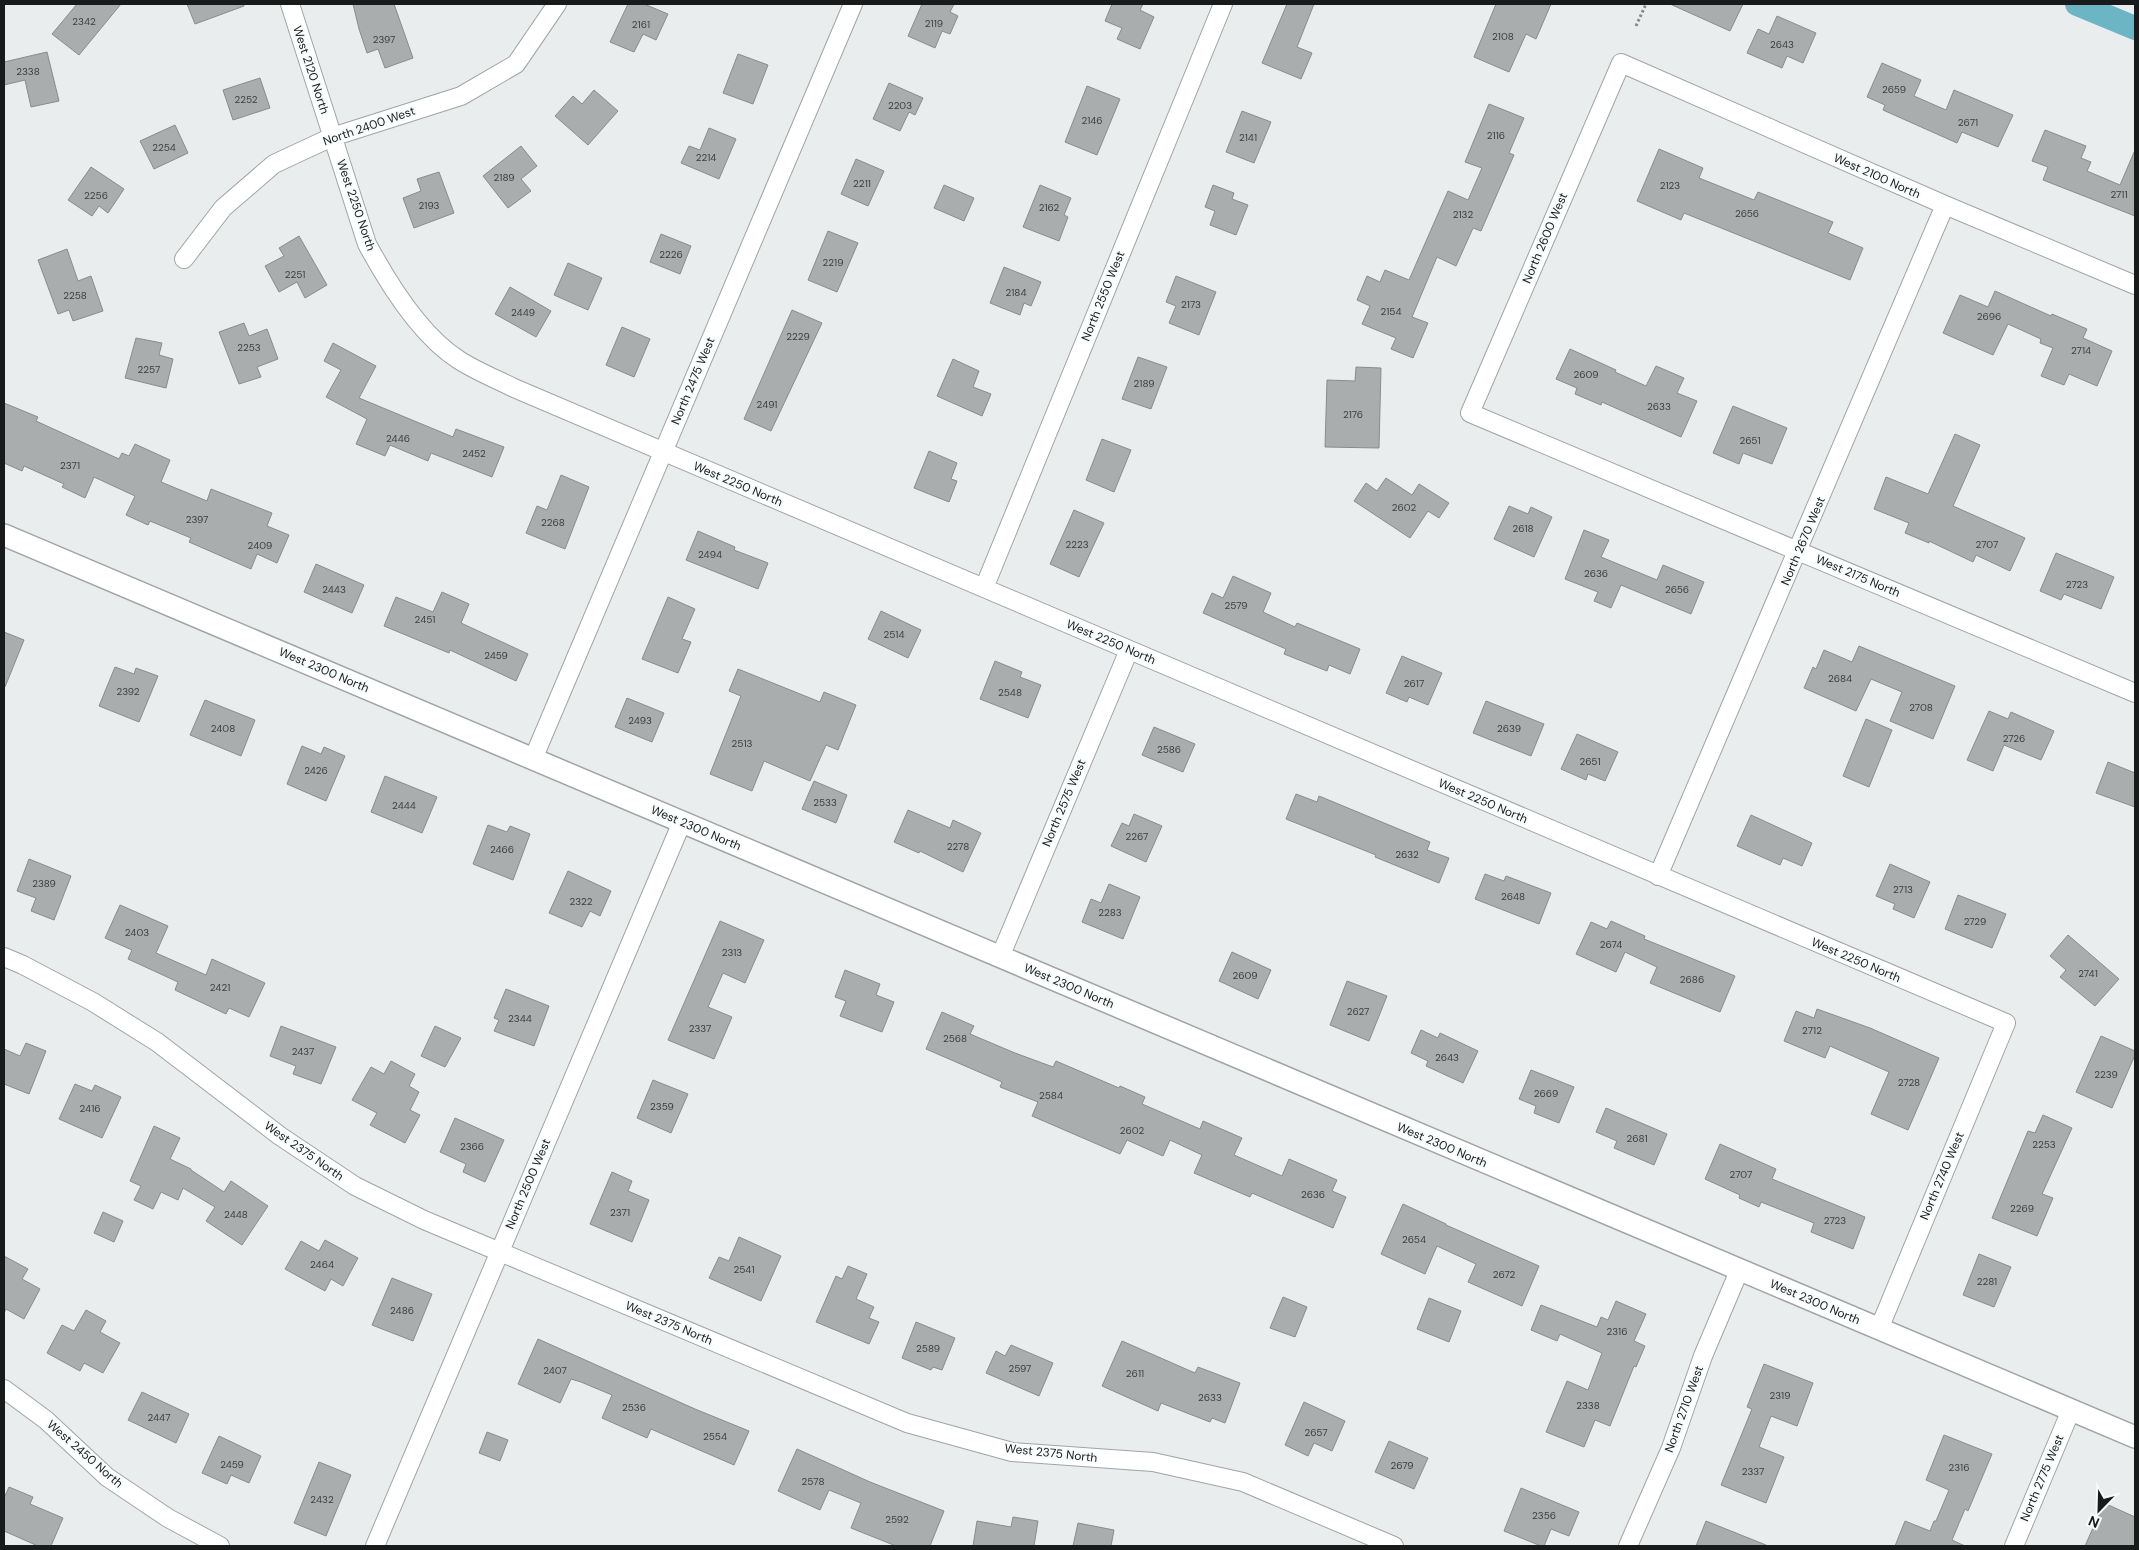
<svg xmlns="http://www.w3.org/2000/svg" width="2139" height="1550" viewBox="0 0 2139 1550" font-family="'DM Sans',sans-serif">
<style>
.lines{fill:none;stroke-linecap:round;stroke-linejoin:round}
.canal{stroke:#6bb5c4;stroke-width:24}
.building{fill:#aaadae;stroke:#898c8d}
.minor-casing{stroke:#a0a4a4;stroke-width:20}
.tertiary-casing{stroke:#a0a4a4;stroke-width:24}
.path{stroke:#868889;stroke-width:3;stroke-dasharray:2.5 2.5;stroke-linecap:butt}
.minor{stroke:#fff;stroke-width:18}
.tertiary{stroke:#fff;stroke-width:21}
.labels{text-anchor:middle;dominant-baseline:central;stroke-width:4;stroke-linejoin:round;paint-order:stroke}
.number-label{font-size:10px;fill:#3d4040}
.street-label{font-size:12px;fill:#191b1b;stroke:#f7fbfc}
</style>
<rect width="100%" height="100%" fill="#eaedee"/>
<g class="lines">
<path class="canal" d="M2077,4l58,24"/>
</g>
<path class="building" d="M77,4h44l-42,51 -27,-21z
M187,4h57v2l-49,18z
M353,4h41l19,54 -28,10 -7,-19 -11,4 -8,-24z
M628,4h16l24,10 -12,26 -13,-6 -9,18 -24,-10z
M922,4h32l-4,8 8,4 -8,18 -8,-3 -7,17 -27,-12z
M1112,4h31l-3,6 14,7 -14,32 -23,-10 5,-11 -17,-7z
M1287,4h27l-17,43 15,6 -11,26 -39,-16z
M1496,4h55l-15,35 -10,-5 -17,38 -35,-15z
M1670,4h73l-13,27z
M1777,16l39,17 -13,30 -16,-7 -5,12 -35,-15 11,-24 11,5z
M47,52l12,49 -28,6 -6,-27 -21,5v-23z
M738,54l30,11 -15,39 -30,-11z
M1882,63l39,17 -7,16 32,14 8,-20 59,25 -15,32 -36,-15 -5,11 -74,-33 2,-5 -18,-8z
M260,78l10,30 -37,12 -10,-30z
M889,83l34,15 -8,17 -6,-3 -9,19 -27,-12z
M1087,86l33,13 -23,56 -32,-13z
M594,90l24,21 -30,34 -33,-29 18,-20 9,8z
M1489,104l35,14 -15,35 5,2 -33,76 -8,-3 -17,38 -19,-9 -25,60 16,6 -15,35 -22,-9 5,-11 -34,-14 8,-18 -13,-6 10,-24 13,6 5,-12 24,10 39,-89 20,9 14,-32 -17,-6z
M1242,111l29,11 -17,41 -28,-11z
M175,125l13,28 -34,16 -14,-28z
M709,128l27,11 -17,40 -38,-16 8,-17 11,4z
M2045,130l41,16 -5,12 10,4 -4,9 33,14 15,-35v66l-92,-36 5,-13 -16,-6z
M521,146l16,20 -16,13 10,12 -23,17 -25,-32z
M1659,149l44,19 -4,10 55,22 4,-8 75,30 -5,11 35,15 -13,32 -166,-67 -3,7 -44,-19z
M856,159l28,12 -16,35 -27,-12z
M91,167l33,22 -16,24 -9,-7 -7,10 -24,-16z
M439,172l15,41 -40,15 -11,-30 18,-7 -4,-12z
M944,185l30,13 -10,23 -30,-13z
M1040,185l31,13 -7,17 4,2 -9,24 -36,-14z
M1213,185l21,8 -2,6 16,6 -12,30 -26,-10 5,-14 -10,-4z
M828,231l30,12 -21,49 -29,-12z
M661,234l30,12 -11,28 -30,-12z
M299,236l28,49 -22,13 -8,-16 -18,10 -14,-26 19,-10 -5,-8z
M67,249l11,32 13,-5 12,35 -30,10 -4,-11 -11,4 -20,-54z
M568,263l34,15 -14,32 -34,-15z
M1004,267l37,15 -10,24 -7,-3 -4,12 -30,-12z
M1176,276l40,16 -17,43 -30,-12 7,-17 -10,-4z
M510,287l41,24 -15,26 -41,-23z
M1995,291l56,25 1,-2 35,15 -4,9 29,13 -15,35 -28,-12 -5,11 -23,-9 12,-28 -13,-5 1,-4 -33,-15 -15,31 -50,-22 17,-38 28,12z
M792,310l30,13 -51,108 -27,-12z
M244,323l5,13 18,-7 11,30 -21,8 4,10 -22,7 -20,-52z
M622,327l28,12 -16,38 -28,-12z
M136,338l26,5 -3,12 14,4 -7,29 -41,-10z
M333,343l43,23 -17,32 94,39 3,-8 48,18 -12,30 -61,-24 -3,8 -38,-16 -5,11 -29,-12 11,-25 -41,-22 15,-27 -17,-9z
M1570,349l46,21 -1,2 31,14 10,-20 28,12 -7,15 20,8 -16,36 -79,-35 -1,3 -26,-11 2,-6 -21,-9z
M1138,357l29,10 -16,42 -29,-10z
M953,359l26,12 -6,16 18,7 -9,22 -45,-20z
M1356,367l25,1 -2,80 -54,-1 2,-67 28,1z
M4,403l34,14 -2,4 83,38 3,-6 7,3 6,-12 35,16 -9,22 46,19 4,-12 61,24 -5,13 22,9 -12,28 -20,-9 -6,15 -62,-27 2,-4 -41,-17 -2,4 -22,-10 9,-19 -41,-19 -9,21 -23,-11 2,-3 -40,-18 -2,5 -18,-8z
M1733,406l54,22 -15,36 -29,-11 -4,11 -26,-11z
M1955,434l25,11 -27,61 72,32 -15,33 -34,-16 -3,7 -44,-21v2l-24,-10 4,-10 -35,-14 12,-32 42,17z
M1102,439l29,11 -17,42 -28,-12z
M929,451l28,12 -6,16 6,2 -8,21 -35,-14z
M561,475l28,12 -24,62 -39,-16 11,-27 10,4z
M1386,478l26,17 7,-11 30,19 -10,15 -11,-7 -18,27 -56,-37 12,-18 11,8z
M1509,506l19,8 3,-7 21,10 -18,40 -40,-18z
M1074,510l30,13 -25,54 -29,-13z
M1584,530l25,10 -8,17 56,23 6,-15 41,17 -13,32 -70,-29 -10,23 -17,-7 4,-9 -33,-13z
M698,531l37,16 -1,3 34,13 -10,26 -72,-29z
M2056,553l58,24 -13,32 -37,-15 -3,6 -21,-9z
M316,564l48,21 -12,28 -48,-21z
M1233,576l38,17 -8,19 32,15 2,-4 63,26 -10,25 -21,-9 -2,6 -43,-17 2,-5 -83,-36 9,-20 11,5z
M442,592l27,12 -8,19 67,31 -12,27 -66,-31 -1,3 -65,-27 12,-29 37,15z
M668,597l27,12 -13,30 9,3 -13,31 -36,-14z
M881,611l40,19 -13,28 -40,-19z
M4,632l20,8 -19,47h-1z
M1859,646l96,40 -22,53 -43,-18 12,-29 -31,-13 -15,32 -52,-23 9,-21 3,2 8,-19 28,12z
M1402,656l40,17 -14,32 -19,-8 -2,5 -21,-9z
M995,661l27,11 -2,5 21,8 -13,33 -48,-19z
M115,667l19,7 2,-6 22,8 -19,46 -40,-16z
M738,669l82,33 4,-10 32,13 -18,45 -12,-5 -16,36 -46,-20 -12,30 -42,-17 31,-78 -12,-5z
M627,698l37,15 -12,29 -37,-15z
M205,700l50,20 -14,36 -51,-21z
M1486,701l58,23 -13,32 -58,-23z
M1989,711l19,8 3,-7 43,19 -13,29 -37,-15 -11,26 -26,-11z
M1866,719l26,11 -23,57 -26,-11z
M1154,727l41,17 -12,28 -41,-17z
M1577,734l41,18 -13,29 -17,-7 -2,6 -25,-11z
M302,746l19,8 3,-7 21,9 -19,45 -39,-17z
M2108,762l27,11v34l-39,-14z
M385,776l52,21 -15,36 -51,-21z
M814,781l33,14 -11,28 -34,-14z
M1296,794l21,8 2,-6 111,46 -3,8 22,8 -10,25 -64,-26 1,-2 -90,-36z
M908,810l42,18 3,-8 28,13 -18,39 -43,-21 -1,2 -25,-11z
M1134,814l28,12 -16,36 -35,-16 11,-23 7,3z
M1751,815l61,28 -10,23 -19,-8 -3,7 -43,-19z
M488,825l19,7 3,-6 20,8 -17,46 -40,-16z
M29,859l42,17 -17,44 -23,-9 5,-13 -19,-7z
M1890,864l40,18 -16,36 -21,-9 2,-5 -19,-8z
M568,871l43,20 -11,25 -10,-5 -8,16 -33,-14z
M1485,874l19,7 2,-5 45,17 -12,31 -64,-25z
M1109,884l31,13 -17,42 -41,-17 9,-23 10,4z
M1958,895l48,19 -14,34 -47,-19z
M120,905l48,21 -12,27 50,22 6,-16 53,24 -16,34 -20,-9 -3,6 -51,-24 3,-8 -50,-23 4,-9 -27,-12z
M720,921l44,19 -19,43 -22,-10 -15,34 24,10 -18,42 -46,-19z
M1611,921l34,15 -1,3 91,37 -15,36 -70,-29 7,-16 -32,-15 -9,20 -40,-18 15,-32 16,7z
M2068,935l51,44 -24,27 -35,-29 6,-7 -16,-14z
M1232,952l39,18 -13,29 -39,-18z
M845,970l35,14 -4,11 18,7 -12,30 -42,-16 6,-15 -11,-4z
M1347,981l40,15 -18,45 -39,-16z
M506,989l43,17 -15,40 -40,-15 5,-11 -5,-2z
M1817,1009l53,19 69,30 -31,72 -37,-16 18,-42 -59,-26 -5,12 -41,-17 12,-30 18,7z
M942,1012l32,14 -4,8 45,19 38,14 3,-6 63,27 1,-2 25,11 -3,7 58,25 3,-8 39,17 -8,17 48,21 7,-17 48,21 -5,11 14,6 -13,31 -81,-35 -2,4 -56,-24 8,-18 -32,-15 -7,16 -36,-16 -7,14 -88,-38 6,-14 -38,-15 2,-5 -76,-33z
M281,1026l55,21 -15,37 -28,-10 3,-8 -26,-10z
M435,1026l26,12 -16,29 -24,-11z
M1421,1030l17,8 2,-5 38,18 -15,32 -37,-17 2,-5 -17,-8z
M2101,1036l34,15v4l-23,53 -36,-16z
M26,1043l20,8 -17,43 -25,-10v-35l16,7z
M391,1061l24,13 -6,12 10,6 -9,18 10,5 -15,28 -35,-18 7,-12 -25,-13 19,-33 13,7z
M1531,1070l43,17 -15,36 -25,-10 2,-7 -17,-7z
M653,1080l35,14 -17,39 -34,-15z
M75,1084l17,7 3,-6 26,12 -19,41 -43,-19z
M1606,1108l61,26 -13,31 -40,-17 3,-7 -21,-9z
M2043,1115l29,13 -30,66 11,4 -16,38 -45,-18 36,-87 7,2z
M455,1118l49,22 -19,42 -22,-10 3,-8 -26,-12z
M154,1126l26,12 -10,21 21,10v1l33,22 7,-11 37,25 -26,39 -36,-24 9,-14 -32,-19 -5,12 -17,-8 -8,17 -19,-9 7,-14 -11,-5z
M1720,1144l56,25 -4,10 93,38 -12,32 -42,-17 3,-9 -53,-21 -2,5 -20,-9 1,-3 -35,-16z
M612,1172l20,9 -4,10 21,9 -17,42 -42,-18z
M1403,1204l43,20v1l93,41 -17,40 -54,-24 8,-18 -39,-18 -12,28 -44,-20z
M103,1212l20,9 -9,21 -20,-9z
M739,1237l42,19 -20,45 -52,-23 10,-21 10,4z
M325,1240l33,18 -15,28 -12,-7 -6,12 -40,-22 16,-28 18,10z
M1979,1254l32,13 -17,40 -31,-12z
M4,1256l24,13 -6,10 18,10 -16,30 -18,-10 -2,4z
M848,1266l19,8 -11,25 18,8 -5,11 10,4 -10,22 -53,-22 20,-46 6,3z
M392,1278l40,16 -19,47 -41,-16z
M1283,1297l24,10 -12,30 -25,-9z
M1429,1298l32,13 -12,31 -32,-13z
M1616,1301l30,13 -12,27 11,5 -9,21 -2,-1 -24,60 -15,-6 -11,27 -38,-15 21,-51 21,9 14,-37 -42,-19 -3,7 -26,-11 10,-25 56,22 4,-10 7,3z
M86,1310l20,11 -6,11 20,11 -17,30 -19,-10 -4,8 -33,-18 15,-28 12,6z
M916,1322l39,16 -13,32 -9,-3 -2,3 -29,-12z
M538,1339l157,70 54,22 -15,34 -83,-36 -4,9 -45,-20 10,-23 -31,-13 -10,-3 -11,24 -42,-19z
M1122,1341l73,32 3,-6 42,16 -15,40 -13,-5 -2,4 -49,-19 -3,8 -56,-25z
M1011,1345l42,18 -14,33 -53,-23 10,-22 9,5z
M1764,1364l49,19 -16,43 -26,-10 -12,31 25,10 -18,46 -45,-18 31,-76 -5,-2z
M142,1392l47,22 -13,29 -48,-23z
M1304,1402l41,19 -13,30 -18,-8 -6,13 -23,-11z
M487,1432l21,8 -8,21 -21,-8z
M1944,1435l48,19 -24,57 -3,-2 -13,31 13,6h-70l10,-25 25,10 4,-10h2l13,-31 -23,-10z
M219,1436l42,20 -12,27 -18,-8 -4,9 -25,-11z
M1389,1441l39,17 -14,31 -39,-17z
M797,1449l73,33 74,29 -14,35h-34l-45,-18 10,-25 -32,-13 -9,20 -42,-19z
M319,1462l32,13 -25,61 -32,-13z
M9,1487l24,10 -3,7 33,14 -12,28h-13l-34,-15v-33z
M1521,1488l58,24 -10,24 -18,-7 -7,17h-3l-37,-15z
M2104,1503l31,14v29h-50z
M1013,1517l25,4 -4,25h-61l4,-25 34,6z
M1706,1521l60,24v1h-70z
M1078,1523l36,7 -3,16h-38z"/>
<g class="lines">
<g class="minor-casing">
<path id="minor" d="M290,4l77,240c21,39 54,92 92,116 17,11 37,19 55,28l1492,635 -127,306
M184,259l39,-51 51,-44 58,-27 129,-41 55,-32 41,-60
M2135,285l-190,-80 -324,-142 -151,350 665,280
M984,588l239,-584
M533,759l320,-755
M1658,876l287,-671
M4,957l19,8 70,37 64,40 123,94 75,50 69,34 76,32 407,171 105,29 141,10 90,20 151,64
M1000,957l129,-307
M4,1389l42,31 61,57 61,41 52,28
M375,1546l307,-724
M1628,1546l43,-98 32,-92 36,-85
M2014,1546l57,-136"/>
</g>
<g class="tertiary-casing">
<path id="tertiary" d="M4,535l2131,902"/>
</g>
<path class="path" d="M1636,26l10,-22"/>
<use href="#minor" class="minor"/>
<use href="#tertiary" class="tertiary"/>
</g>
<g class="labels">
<g class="number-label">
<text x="84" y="21">2342</text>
<text x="934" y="23">2119</text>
<text x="641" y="24">2161</text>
<text x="1503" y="36">2108</text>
<text x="384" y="39">2397</text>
<text x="1782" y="44">2643</text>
<text x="28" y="71">2338</text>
<text x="1894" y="89">2659</text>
<text x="246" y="99">2252</text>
<text x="900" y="105">2203</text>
<text x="1092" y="120">2146</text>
<text x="1968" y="122">2671</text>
<text x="1496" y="135">2116</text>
<text x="1248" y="137">2141</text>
<text x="164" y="147">2254</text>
<text x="706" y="157">2214</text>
<text x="504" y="177">2189</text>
<text x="862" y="183">2211</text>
<text x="1670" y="185">2123</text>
<text x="2119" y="194">2711</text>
<text x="96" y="195">2256</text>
<text x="429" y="205">2193</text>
<text x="1049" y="207">2162</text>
<text x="1747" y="213">2656</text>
<text x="1463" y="214">2132</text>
<text x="671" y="254">2226</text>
<text x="833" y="262">2219</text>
<text x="295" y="274">2251</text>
<text x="1016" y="292">2184</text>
<text x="75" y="295">2258</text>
<text x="1191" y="304">2173</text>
<text x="1391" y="311">2154</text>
<text x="523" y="312">2449</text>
<text x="1989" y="316">2696</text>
<text x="798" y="336">2229</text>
<text x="249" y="347">2253</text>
<text x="2081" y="350">2714</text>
<text x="149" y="369">2257</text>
<text x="1586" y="374">2609</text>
<text x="1144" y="383">2189</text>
<text x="767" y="404">2491</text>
<text x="1659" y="406">2633</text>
<text x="1353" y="414">2176</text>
<text x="398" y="438">2446</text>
<text x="1750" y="440">2651</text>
<text x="474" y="453">2452</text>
<text x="70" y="465">2371</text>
<text x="1404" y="507">2602</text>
<text x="197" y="519">2397</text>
<text x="553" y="522">2268</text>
<text x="1523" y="528">2618</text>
<text x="1077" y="544">2223</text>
<text x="1987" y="544">2707</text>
<text x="260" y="545">2409</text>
<text x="710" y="554">2494</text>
<text x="1596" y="573">2636</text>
<text x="2077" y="584">2723</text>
<text x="334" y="589">2443</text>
<text x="1677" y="589">2656</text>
<text x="1236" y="605">2579</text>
<text x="425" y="619">2451</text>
<text x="894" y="634">2514</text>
<text x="496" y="655">2459</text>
<text x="1840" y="678">2684</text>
<text x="1414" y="683">2617</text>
<text x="128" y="691">2392</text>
<text x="1010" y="692">2548</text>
<text x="1921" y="707">2708</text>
<text x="640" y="720">2493</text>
<text x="223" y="728">2408</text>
<text x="1509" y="728">2639</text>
<text x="2014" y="738">2726</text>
<text x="742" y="743">2513</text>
<text x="1169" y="749">2586</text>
<text x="1590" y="761">2651</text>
<text x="316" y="770">2426</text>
<text x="825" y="802">2533</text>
<text x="404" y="805">2444</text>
<text x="1137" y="836">2267</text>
<text x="958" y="846">2278</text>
<text x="502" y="849">2466</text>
<text x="1407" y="854">2632</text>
<text x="44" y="883">2389</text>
<text x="1903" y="889">2713</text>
<text x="1513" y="896">2648</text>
<text x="581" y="901">2322</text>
<text x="1110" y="912">2283</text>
<text x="1975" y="921">2729</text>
<text x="137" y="932">2403</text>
<text x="1611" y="944">2674</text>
<text x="732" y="952">2313</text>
<text x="2088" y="973">2741</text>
<text x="1245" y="975">2609</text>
<text x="1692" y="979">2686</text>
<text x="220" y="987">2421</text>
<text x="1358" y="1011">2627</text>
<text x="520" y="1018">2344</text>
<text x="700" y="1028">2337</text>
<text x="1812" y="1030">2712</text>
<text x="955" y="1038">2568</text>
<text x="303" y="1051">2437</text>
<text x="1447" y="1057">2643</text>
<text x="2106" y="1074">2239</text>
<text x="1909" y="1082">2728</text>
<text x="1546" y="1093">2669</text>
<text x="1051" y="1095">2584</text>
<text x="662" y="1106">2359</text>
<text x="90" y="1108">2416</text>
<text x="1132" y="1130">2602</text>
<text x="1637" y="1138">2681</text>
<text x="2044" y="1144">2253</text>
<text x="472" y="1146">2366</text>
<text x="1741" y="1174">2707</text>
<text x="1313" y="1194">2636</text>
<text x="2022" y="1208">2269</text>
<text x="620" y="1212">2371</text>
<text x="236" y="1214">2448</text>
<text x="1835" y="1220">2723</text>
<text x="1414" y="1239">2654</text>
<text x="322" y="1264">2464</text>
<text x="744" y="1269">2541</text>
<text x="1504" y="1274">2672</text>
<text x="1987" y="1281">2281</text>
<text x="402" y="1310">2486</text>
<text x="1617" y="1331">2316</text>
<text x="928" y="1348">2589</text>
<text x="1020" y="1368">2597</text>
<text x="555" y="1370">2407</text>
<text x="1135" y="1373">2611</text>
<text x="1780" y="1395">2319</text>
<text x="1210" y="1397">2633</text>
<text x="1588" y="1405">2338</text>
<text x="634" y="1407">2536</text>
<text x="159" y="1417">2447</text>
<text x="1316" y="1432">2657</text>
<text x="715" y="1436">2554</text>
<text x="232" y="1464">2459</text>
<text x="1402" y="1465">2679</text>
<text x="1959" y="1467">2316</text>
<text x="1753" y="1471">2337</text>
<text x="813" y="1481">2578</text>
<text x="322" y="1499">2432</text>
<text x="1544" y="1515">2356</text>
<text x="897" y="1519">2592</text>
</g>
<g class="street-label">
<text transform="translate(311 70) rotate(72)">West 2120 North</text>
<text transform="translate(369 126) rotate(-19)">North 2400 West</text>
<text transform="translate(1877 176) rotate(24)">West 2100 North</text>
<text transform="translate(356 205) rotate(71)">West 2250 North</text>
<text transform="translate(1545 238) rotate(-67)">North 2600 West</text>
<text transform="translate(1103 296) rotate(-68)">North 2550 West</text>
<text transform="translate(693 381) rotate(-67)">North 2475 West</text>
<text transform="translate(738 484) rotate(23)">West 2250 North</text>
<text transform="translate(1803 541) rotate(-67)">North 2670 West</text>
<text transform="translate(1858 576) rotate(23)">West 2175 North</text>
<text transform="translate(1111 642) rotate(23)">West 2250 North</text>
<text transform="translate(324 670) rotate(23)">West 2300 North</text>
<text transform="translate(1483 801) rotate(23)">West 2250 North</text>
<text transform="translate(1064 803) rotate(-67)">North 2575 West</text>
<text transform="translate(696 828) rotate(23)">West 2300 North</text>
<text transform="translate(1856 960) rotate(23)">West 2250 North</text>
<text transform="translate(1069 986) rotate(23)">West 2300 North</text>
<text transform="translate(1442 1145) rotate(23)">West 2300 North</text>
<text transform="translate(304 1151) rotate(35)">West 2375 North</text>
<text transform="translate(1942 1176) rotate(-67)">North 2740 West</text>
<text transform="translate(528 1184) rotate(-67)">North 2500 West</text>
<text transform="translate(1815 1302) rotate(23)">West 2300 North</text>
<text transform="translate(669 1323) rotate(23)">West 2375 North</text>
<text transform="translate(1684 1409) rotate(-70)">North 2710 West</text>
<text transform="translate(1051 1453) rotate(6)">West 2375 North</text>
<text transform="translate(85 1454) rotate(41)">West 2450 North</text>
<text transform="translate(2042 1478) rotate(-67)">North 2775 West</text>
</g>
</g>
<rect width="2139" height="1550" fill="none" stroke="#191b1b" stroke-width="10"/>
<g transform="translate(2099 1510) rotate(203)" stroke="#f7fbfc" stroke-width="4" paint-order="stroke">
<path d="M0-4L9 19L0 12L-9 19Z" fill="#191b1b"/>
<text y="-8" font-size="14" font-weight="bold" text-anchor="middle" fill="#191b1b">N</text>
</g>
</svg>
